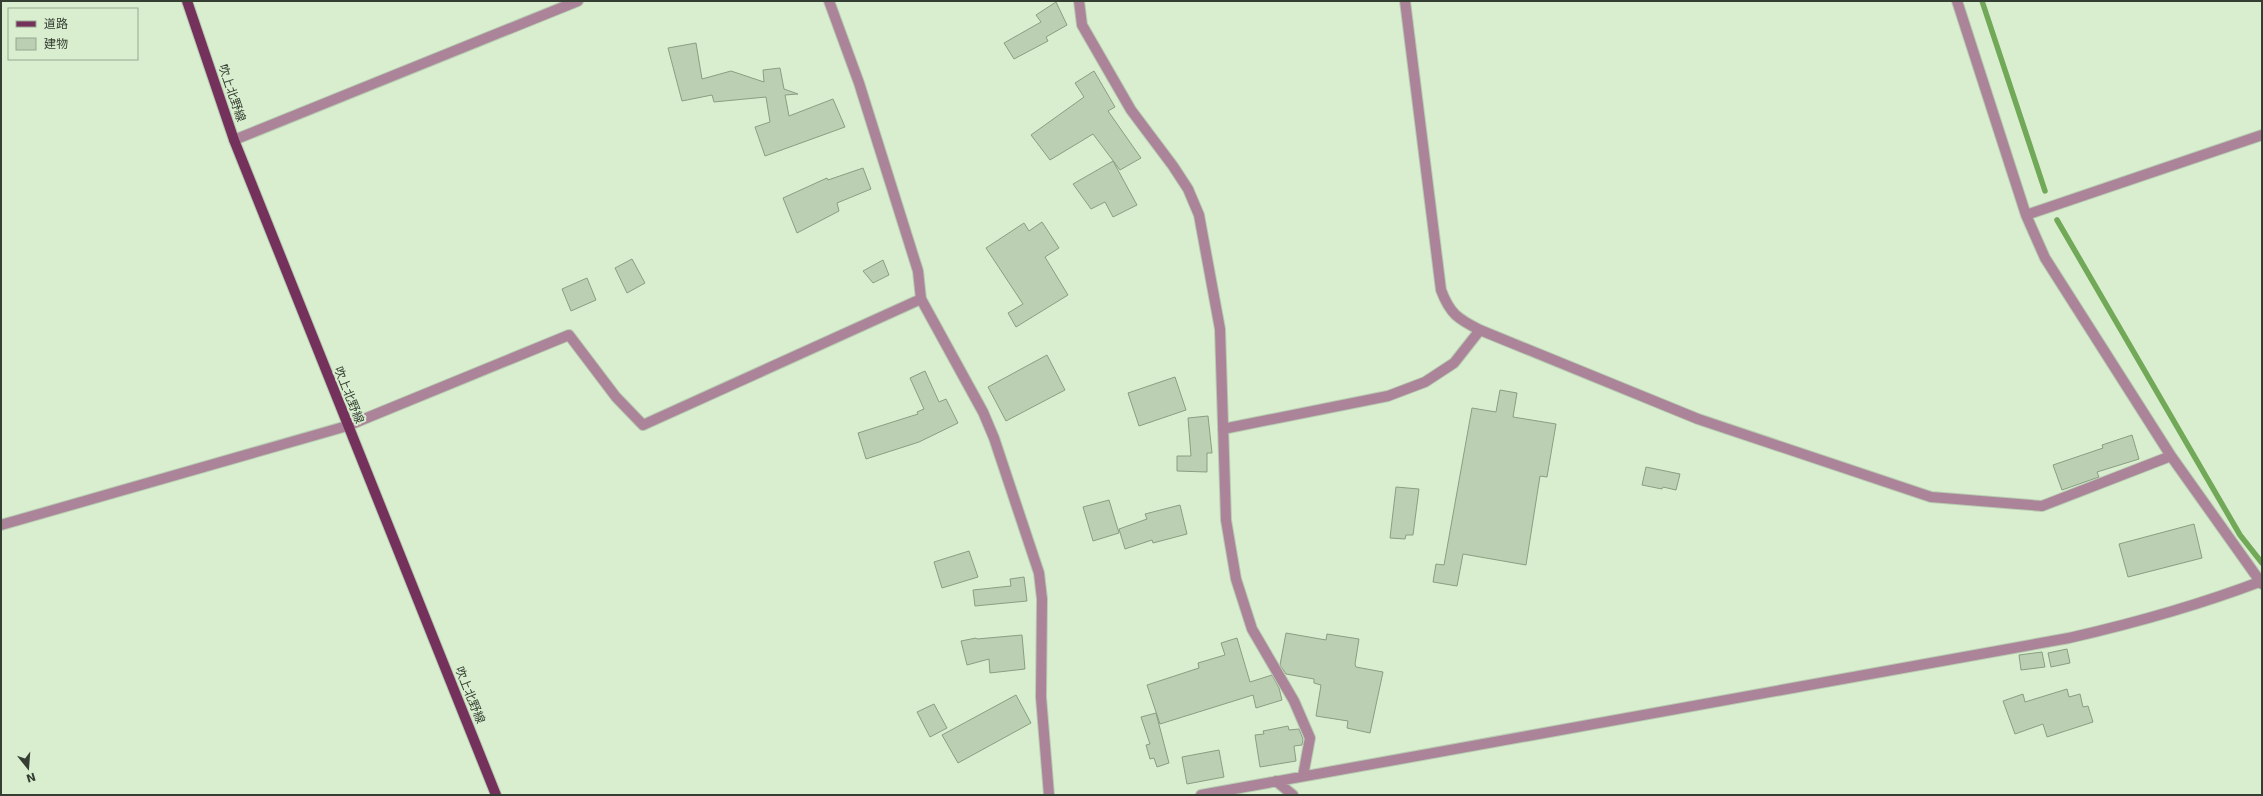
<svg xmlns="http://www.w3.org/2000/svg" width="2263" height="796" viewBox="0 0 2263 796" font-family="'DejaVu Sans','Noto Sans JP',sans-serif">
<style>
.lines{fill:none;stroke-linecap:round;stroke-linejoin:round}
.stream{stroke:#72a958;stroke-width:5.5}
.building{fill:#bbd0b2;stroke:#8a9e82}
.minor-casing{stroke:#b7cbb0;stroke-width:12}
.major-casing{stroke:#b7cbb0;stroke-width:12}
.minor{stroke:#ab8499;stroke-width:10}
.major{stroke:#74315b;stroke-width:10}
.labels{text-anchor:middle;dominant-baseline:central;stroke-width:4;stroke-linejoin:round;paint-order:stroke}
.street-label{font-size:12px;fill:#353e32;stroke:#d8eecf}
</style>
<rect width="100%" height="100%" fill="#d8eecf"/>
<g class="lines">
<path class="stream" d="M1982,1l63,190
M2057,220l183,315 22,28"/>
</g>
<path class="building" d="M1056,2l11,23 -21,12 2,4 -34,18 -10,-16 37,-21 -5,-7z
M696,43l6,36 29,-8 33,11 -1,-12 17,-2 4,21 14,5 -13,1 4,21 44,-17 12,28 -80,29 -10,-29 15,-5 -4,-25 -52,5 -2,-7 -30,6 -14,-53z
M1094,71l21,36 -7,4 33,47 -21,12 -27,-36 -43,26 -19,-25 53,-38 -9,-14z
M1113,161l24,44 -24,12 -8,-15 -14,7 -18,-25z
M863,168l8,21 -34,14 2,8 -42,22 -14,-35 44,-20 1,2z
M1042,222l17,26 -14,9 23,38 -52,32 -8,-14 15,-9 -37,-56 38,-25 5,8z
M632,259l13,24 -18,10 -12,-25z
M883,260l6,15 -16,8 -10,-12z
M587,278l9,22 -25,11 -9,-22z
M1047,355l18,35 -59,31 -18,-34z
M925,371l14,31 7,-3 12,24 -39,19 -53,17 -8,-26 60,-19 -1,-2 7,-3 -14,-31z
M1175,377l11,33 -47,16 -11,-33z
M1500,390l17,3 -4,24 43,7 -9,53 -7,-1 -14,89 -63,-11 -6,32 -24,-4 3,-18 8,1 28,-157 24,4z
M1208,416l4,37h-5v19l-30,-1v-15h14l-3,-38z
M2132,435l7,24 -42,13 2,5 -37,13 -9,-25 50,-17 -1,-3z
M1646,467l34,7 -4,16 -13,-3 -1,2 -20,-4z
M1396,487l23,2 -6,46h-7l-1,4 -15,-1z
M1109,500l10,33 -26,8 -10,-34z
M1180,505l7,29 -34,9 -1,-3 -27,9 -6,-20 28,-10 -2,-5z
M2194,524l8,34 -74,19 -9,-33z
M969,551l9,26 -36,11 -8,-26z
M1024,577l3,24 -52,5 -2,-16 38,-4 -1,-7z
M1286,633l40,7 1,-6 32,5 -4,25 1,3 27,5 -13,61 -23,-5 1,-7 -32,-5 5,-31 -7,-2v-4l-28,-5 -6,-9z
M1022,635l3,34 -35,4 -1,-14 -22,6 -6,-24 15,-3 1,1z
M1237,638l13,44 22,-7 7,13 3,12 -26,8 -3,-13 -93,29 -13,-39 52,-17 -1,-5 27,-8 -4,-12z
M2067,649l3,14 -19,4 -3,-14z
M2042,652l3,15 -24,3 -2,-15z
M2067,689l2,8 11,-3 3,13 5,-1 5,16 -46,15 -4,-13 -28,10 -12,-33 20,-7 2,8z
M1016,695l15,28 -73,40 -16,-28z
M934,704l13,24 -17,9 -13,-25z
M1156,713l13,50 -12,4 -3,-9 -4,1 -4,-14 4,-1 -9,-27z
M1288,726l1,4 10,-1 4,10 -1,6 -8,1 2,15 -36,6 -5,-32 9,-1 -1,-3z
M1219,750l5,27 -37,7 -5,-27z"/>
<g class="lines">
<g class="minor-casing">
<path id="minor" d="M829,1l30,82 59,188 3,28 62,113 11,26 45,135 3,26 -1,98 8,98
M1079,1l3,24 49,85 42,56 15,23 11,26 21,114 6,191 10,59 16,50 42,72 16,37 -7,38
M1405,1l36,289c9,24 17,29 39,40l218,89 233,78 111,9 129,-50
M1957,1l69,214 19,43 126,198 91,128
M234,140l344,-139
M2026,215l236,-80
M1223,429l165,-33 37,-14 29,-19 26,-33
M1,525l346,-99 222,-91 47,62 27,28 278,-126
M1276,781l17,14
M1201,795l868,-157c66,-15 130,-33 193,-57"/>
</g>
<g class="major-casing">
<path id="major" d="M187,1l47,139 262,655"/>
</g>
<use href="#minor" class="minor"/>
<use href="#major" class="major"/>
</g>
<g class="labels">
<g class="street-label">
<text transform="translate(232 93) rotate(71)">吹上北野線</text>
<text transform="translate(349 395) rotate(68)">吹上北野線</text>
<text transform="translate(470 695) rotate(68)">吹上北野線</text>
</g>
</g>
<rect width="2263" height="796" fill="none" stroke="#353e32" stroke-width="4"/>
<rect x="8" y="8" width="130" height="52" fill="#d8eecf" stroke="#97a890"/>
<rect x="16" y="21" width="20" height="6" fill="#74315b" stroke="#97a890"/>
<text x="44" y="28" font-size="12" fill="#353e32">道路</text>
<rect x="16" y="38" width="20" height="12" fill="#bbd0b2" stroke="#97a890"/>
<text x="44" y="48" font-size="12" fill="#353e32">建物</text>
<g transform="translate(28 768) rotate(163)" stroke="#d8eecf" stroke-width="3" paint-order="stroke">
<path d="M0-3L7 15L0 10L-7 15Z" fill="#353e32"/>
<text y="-6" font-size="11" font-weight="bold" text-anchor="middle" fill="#353e32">N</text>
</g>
</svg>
